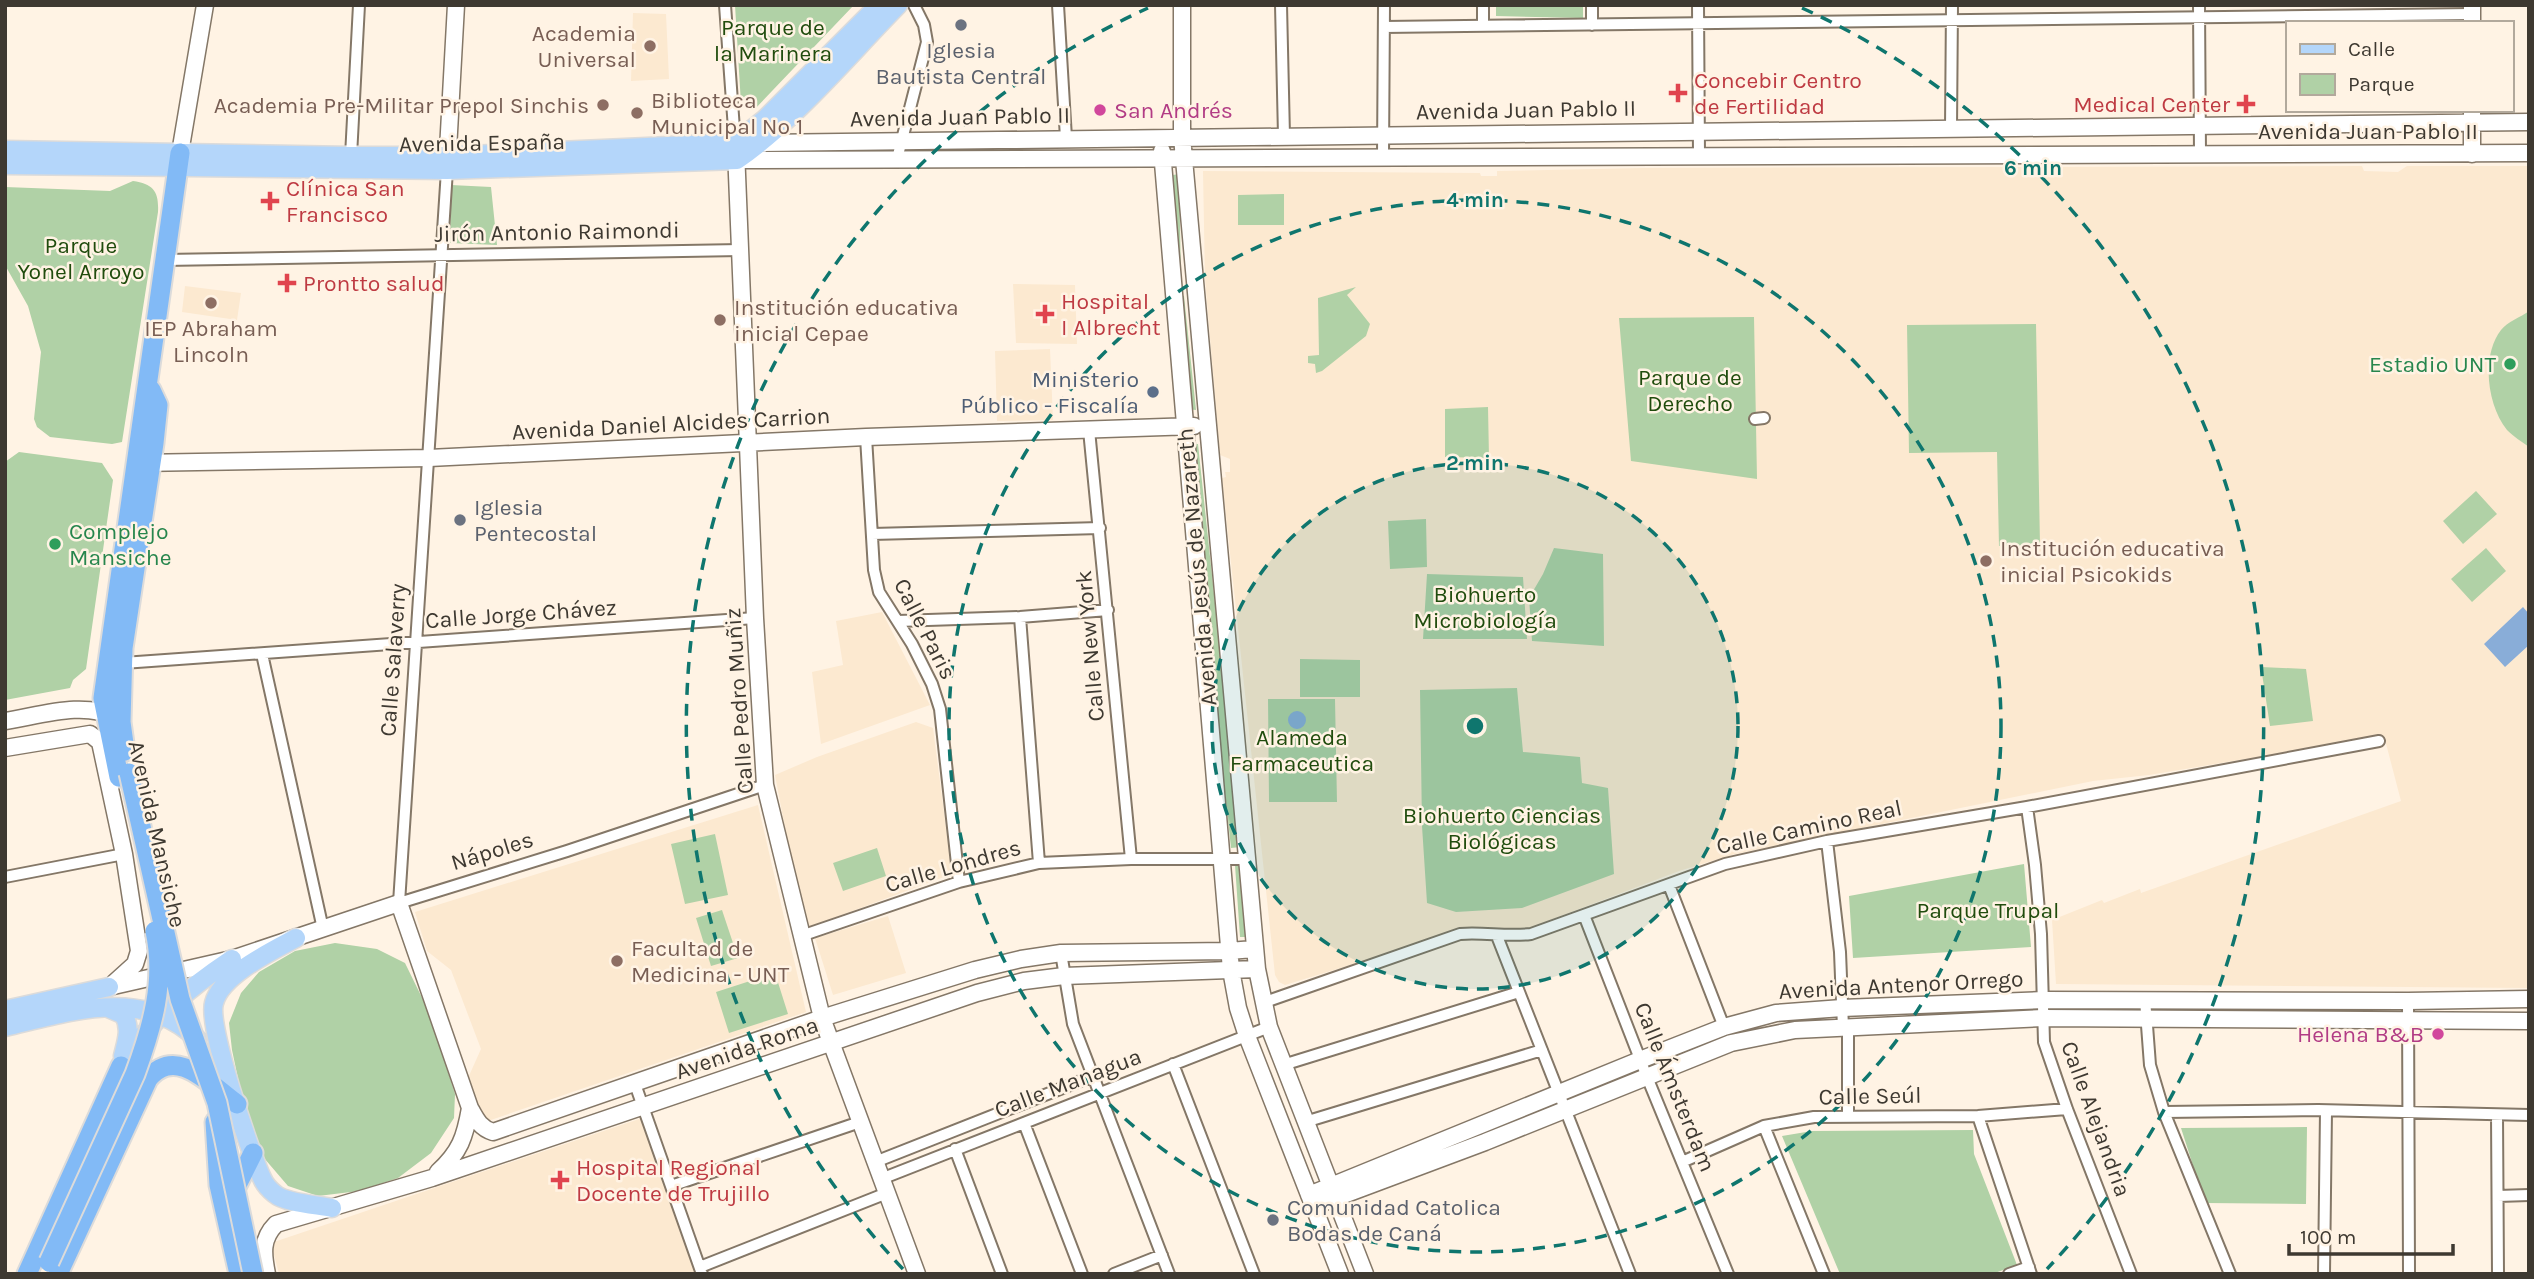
<svg xmlns="http://www.w3.org/2000/svg" width="2534" height="1279" viewBox="0 0 2534 1279" font-family="Karla,sans-serif">
<style>
.built{fill:#fce9d0}
.green{fill:#b0d1a6}
.water{fill:#89add8}
.lines{fill:none;stroke-linecap:round;stroke-linejoin:round}
.street-casing{stroke:#847767;stroke-width:14}
.secondary-casing{stroke:#847767;stroke-width:19}
.primary-casing{stroke:#dcdbda;stroke-width:21}
.highway-casing{stroke:#dcdbda;stroke-width:23}
.street{stroke:#fff;stroke-width:10}
.secondary{stroke:#fff;stroke-width:16}
.primary{stroke:#b4d6fa;stroke-width:18}
.highway{stroke:#82baf6;stroke-width:19}
.highway-bridge-casing{stroke:#dcdbda;stroke-width:23;stroke-linecap:butt}
.highway-bridge{stroke:#82baf6;stroke-width:19}
.ring{fill:none;stroke:#0f766e;stroke-width:3.5;stroke-dasharray:12 9}
.worship-dot{fill:#6b7280;stroke:#fff3e4;stroke-width:2.5}
.education-dot{fill:#8d6e63;stroke:#fff3e4;stroke-width:2.5}
.health-dot{fill:#e0444e;stroke:#fff3e4;stroke-width:2.5}
.hotel-dot{fill:#d1479c;stroke:#fff3e4;stroke-width:2.5}
.leisure-dot{fill:#2e9e5b;stroke:#fff3e4;stroke-width:2.5}
.service-dot{fill:#5c6f8a;stroke:#fff3e4;stroke-width:2.5}
.labels{text-anchor:middle;dominant-baseline:central;stroke-width:5;stroke-linejoin:round;paint-order:stroke}
.park-label{font-size:23px;fill:#204c0d;stroke:#fff3e4}
.education-label{font-size:23px;fill:#785e54;stroke:#fff3e4;text-anchor:start}
.worship-label{font-size:23px;fill:#5b616d;stroke:#fff3e4;text-anchor:start}
.health-label{font-size:23px;fill:#be3a42;stroke:#fff3e4;text-anchor:start}
.hotel-label{font-size:23px;fill:#b23c85;stroke:#fff3e4;text-anchor:start}
.street-label{font-size:23px;fill:#3e3931;stroke:#fff3e4}
.leisure-label{font-size:23px;fill:#27864d;stroke:#fff3e4;text-anchor:end}
.service-label{font-size:23px;fill:#4e5e75;stroke:#fff3e4;text-anchor:end}
.centre{fill:#0f766e;stroke:#fff3e4;stroke-width:3.5}
.ring-label{font-size:21px;text-anchor:middle;font-weight:bold;fill:#0f766e;stroke:#fff3e4;stroke-width:5;stroke-linejoin:round;paint-order:stroke}
</style>
<rect width="100%" height="100%" fill="#fff3e4"/>
<path class="built" d="M633,13l33,1 3,65 -38,2z
M2362,166l2,5 34,1 9,-6h122v822l-473,-4 -4,-64 50,-20 2,3 36,-14 1,4 260,-92 -17,-65 -235,39 -56,6 -358,73 -56,17 -160,61 -48,-4 -186,57 -6,-3 -4,-7 -53,-497 4,-1 -1,-5h5v-13l-10,-4 -15,-176 -2,-108 277,2 1,3h16v-5l146,-3z
M1013,284l62,1 2,59 -61,-1z
M185,286l56,7 -4,27 -55,-8z
M1050,349l3,71 -56,1 -2,-70z
M882,612l48,93 -109,39 -9,-72 31,-7 -7,-44z
M916,722l17,6 19,146 -148,55 -29,-154 42,-18z
M758,805l48,207 -321,110 -17,-44 13,-29 -30,-79 -24,-19 -12,-39z
M888,916l18,57 -73,22 -18,-57z
M642,1118l54,156h-417l-8,-31z"/>
<path class="green" d="M735,5h119l-100,105 -13,-6z
M1496,5h87v13l-87,-2z
M1179,174l2,103h-7l-1,-102z
M133,181c21,3 26,11 25,31l-36,230 -10,2 -62,-7 -13,-10 -3,-8 7,-67 -13,-46 -23,-41v-78l105,4z
M451,185l40,2 6,58 -47,-2z
M1284,194v31h-46v-30z
M1356,287l-9,8 23,29 -4,12 -44,35 -6,2 -1,-9 -7,-1v-7l11,-1 -1,-57z
M1176,295l8,1 12,114 -9,-1z
M2529,311v136c-7,-5 -16,-11 -22,-17 -20,-25 -26,-74 -6,-100 6,-8 20,-13 28,-19z
M1754,317l3,162 -126,-18 -12,-143z
M2036,324l4,222h-41l-2,-94 -88,1 -2,-128z
M1488,407l1,51 -44,-1v-48z
M1188,444h10l43,403 -10,1z
M19,452l83,11 11,17 -27,189 -13,11 -3,8 -65,12v-238z
M2476,491l21,23 -34,30 -20,-23z
M1426,519l1,48 -37,2 -2,-48z
M1554,548l49,6 1,92 -72,-5 -3,-43 14,-24z
M2486,548l20,23 -34,31 -21,-23z
M1427,574l96,3 4,62h-104z
M1300,659l60,1v37h-60z
M2261,667l45,2 7,52 -43,5z
M1517,688l6,64 57,5 2,26 26,5 6,86 -92,34 -66,4 -29,-9 -5,-77 -2,-136z
M1268,699h67l2,103h-68z
M715,834l13,61 -43,9 -14,-60z
M877,848l9,28 -43,15 -10,-28z
M2024,864l7,83 -178,11 -4,-62z
M1235,865h8l4,72h-7z
M722,910l16,48 -27,8 -15,-48z
M335,943l42,6 28,14 23,47 27,84 -1,24 -23,35 -33,25 -39,13 -41,5 -30,-10 -30,-35 -15,-49 -11,-52 -3,-27 12,-30 18,-21 36,-21z
M775,973l13,41 -59,19 -13,-41z
M2307,1127l-1,77 -101,-1 -24,-75z
M1973,1130l1,24 43,111 -25,9h-152l-58,-138 30,-5z"/>
<path class="water" d="M2523,607l6,7v31l-24,22 -21,-23z
M1288 720a9 9 0 1 1 18 0a9 9 0 1 1-18 0Z"/>
<g class="lines">
<g class="street-casing">
<path id="street" d="M725,5l10,138
M1058,5l8,133
M1281,5l3,131
M1592,5v20
M1698,5l1,151
M2199,5l1,149
M1483,26v-21
M1384,27l1088,-13
M1951,128l1,-123
M351,156l8,-151
M1383,157l1,-152
M897,159l30,-117 -3,-17 -10,-20
M447,170l-48,733 168,-52 198,-66
M164,260l577,-10
M1755,419l9,-1
M1089,430l42,429
M866,437l8,133 5,22 33,52 20,40 8,25 19,173
M872,534l228,-6
M1020,617l19,246
M898,621l122,-4 88,-7
M262,654l61,275
M123,663l632,-45
M2027,807l8,58 6,69 3,108 23,67 64,165
M1827,841l13,111 3,76
M5,877l119,-23
M1669,885l55,142
M1584,915l63,162 81,197
M801,936l158,-54 80,-19 92,-4h116
M1497,936l133,338
M1061,953l12,71 96,250
M2145,999l5,66 14,47 66,162
M2408,1001l1,273
M1262,1003l198,-69c24,-2 47,3 71,0l194,-70 102,-23 200,-34 352,-66
M1848,1027v90
M1173,1064l81,210
M1283,1065l236,-73
M635,1084l67,190
M2164,1112l154,-2 211,5
M2497,1115l1,159
M1978,1116l53,158
M1305,1122l237,-72
M1024,1123l58,151
M1764,1126l60,148
M955,1149l47,125
M875,1162l218,-86
M1682,1162l82,-36 50,-9 164,-1 89,-7
M881,1179l388,-152
M671,1186l189,-64
M2498,1196l31,-1
M700,1267l187,-74
M1114,1274l48,-19
M2009,1274l20,-7
M2324,1274l2,-163"/>
</g>
<g class="secondary-casing">
<path id="secondary" d="M1182,5v132l75,832 12,58 96,247
M2472,23v-18
M753,143l1776,-21
M736,150l19,468 10,167 57,233 95,256
M1162,151l69,819 7,38 9,28 93,238
M180,153l25,-148
M2472,154v-44
M737,160l1792,-7
M447,168l9,-163
M139,463l290,-5 437,-21 328,-11
M5,721c34,-5 79,-21 111,-3
M5,748l85,-14 10,8 24,112 15,97 -4,13 -21,19
M109,987l123,-28 167,-56 71,205c6,11 10,20 23,24l329,-114 153,-48 46,-11 40,-6 168,-2 25,-2
M438,1172c22,-20 27,-35 32,-64
M1309,1195l331,-135 84,-33 52,-14 66,-5 202,-8 364,1 121,-2
M1314,1206l171,-64 246,-99 64,-13 248,-12 486,3
M267,1274c-4,-20 -6,-35 9,-50l156,-46 545,-185 47,-12 40,-5 193,-7"/>
</g>
<g class="primary-casing">
<path id="primary" d="M5,150l346,6h96l288,-13 30,-24 114,-114
M5,165l442,5 290,-10c60,-42 109,-102 161,-155
M296,938c-24,13 -75,37 -82,65 -7,23 36,149 48,175 2,5 8,12 13,16 10,9 43,11 57,14
M108,1008l16,7c7,14 3,25 -1,41
M5,1010l104,-23
M5,1027c64,-15 138,-41 192,12
M121,1066c29,-46 66,-77 111,-107"/>
</g>
<g class="highway-casing">
<path id="highway" d="M125,751l-4,-29 2,-74 31,-205 4,-38 -7,-15
M119,777l-16,-79 77,-545
M215,1122l4,63 20,89
M231,1197l22,-44
M27,1274l94,-208
M58,1274l90,-195c29,-35 63,7 89,25"/>
</g>
<use href="#street" class="street"/>
<use href="#secondary" class="secondary"/>
<use href="#primary" class="primary"/>
<use href="#highway" class="highway"/>
<g class="highway-bridge-casing">
<path id="highway-bridge" d="M129,773l51,226 37,104 36,171
M49,1262l86,-188c17,-46 31,-93 20,-143"/>
</g>
<use href="#highway-bridge" class="highway-bridge"/>
</g>
<circle cx="1475" cy="726" r="263" fill="#0f766e" fill-opacity=".12"/>
<g class="ring">
<circle cx="1475" cy="726" r="263"/>
<circle cx="1475" cy="726" r="526"/>
<path d="M903 1269A789 789 0 0 1 1148 8M1802 8A789 789 0 0 1 2047 1269"/>
</g>
<g class="worship-dot">
<circle cx="961" cy="25" r="7"/>
<circle cx="460" cy="520" r="7"/>
<circle cx="1273" cy="1220" r="7"/>
</g>
<g class="education-dot">
<circle cx="650" cy="46" r="7"/>
<circle cx="603" cy="105" r="7"/>
<circle cx="637" cy="113" r="7"/>
<circle cx="211" cy="303" r="7"/>
<circle cx="720" cy="320" r="7"/>
<circle cx="1986" cy="561" r="7"/>
<circle cx="617" cy="961" r="7"/>
</g>
<g class="health-dot">
<path d="M1674.5 82.5h7v7h7v7h-7v7h-7v-7h-7v-7h7z"/>
<path d="M2242.5 93.5h7v7h7v7h-7v7h-7v-7h-7v-7h7z"/>
<path d="M266.5 190.5h7v7h7v7h-7v7h-7v-7h-7v-7h7z"/>
<path d="M283.5 272.5h7v7h7v7h-7v7h-7v-7h-7v-7h7z"/>
<path d="M1041.5 303.5h7v7h7v7h-7v7h-7v-7h-7v-7h7z"/>
<path d="M556.5 1169.5h7v7h7v7h-7v7h-7v-7h-7v-7h7z"/>
</g>
<g class="hotel-dot">
<circle cx="1100" cy="110" r="7"/>
<circle cx="2438" cy="1034" r="7"/>
</g>
<g class="leisure-dot">
<circle cx="2510" cy="364" r="7"/>
<circle cx="55" cy="544" r="7"/>
</g>
<circle class="service-dot" cx="1153" cy="392" r="7"/>
<g class="labels">
<g class="park-label">
<text x="773" y="27">Parque de<tspan x="773" dy="26">la Marinera</tspan></text>
<text x="81" y="245">Parque<tspan x="81" dy="26">Yonel Arroyo</tspan></text>
<text x="1690" y="377">Parque de<tspan x="1690" dy="26">Derecho</tspan></text>
<text x="1485" y="594">Biohuerto<tspan x="1485" dy="26">Microbiología</tspan></text>
<text x="1302" y="737">Alameda<tspan x="1302" dy="26">Farmaceutica</tspan></text>
<text x="1502" y="815">Biohuerto Ciencias<tspan x="1502" dy="26">Biológicas</tspan></text>
<text x="1988" y="910">Parque Trupal</text>
</g>
<g class="education-label">
<text x="636" y="33" text-anchor="end">Academia<tspan x="636" dy="26">Universal</tspan></text>
<text x="651" y="100">Biblioteca<tspan x="651" dy="26">Municipal No 1</tspan></text>
<text x="589" y="105" text-anchor="end">Academia Pre-Militar Prepol Sinchis</text>
<text x="734" y="307">Institución educativa<tspan x="734" dy="26">inicial Cepae</tspan></text>
<text x="211" y="328" text-anchor="middle">IEP Abraham<tspan x="211" dy="26">Lincoln</tspan></text>
<text x="2000" y="548">Institución educativa<tspan x="2000" dy="26">inicial Psicokids</tspan></text>
<text x="631" y="948">Facultad de<tspan x="631" dy="26">Medicina - UNT</tspan></text>
</g>
<g class="worship-label">
<text x="961" y="50" text-anchor="middle">Iglesia<tspan x="961" dy="26">Bautista Central</tspan></text>
<text x="474" y="507">Iglesia<tspan x="474" dy="26">Pentecostal</tspan></text>
<text x="1287" y="1207">Comunidad Catolica<tspan x="1287" dy="26">Bodas de Caná</tspan></text>
</g>
<g class="health-label">
<text x="1694" y="80">Concebir Centro<tspan x="1694" dy="26">de Fertilidad</tspan></text>
<text x="2230" y="104" text-anchor="end">Medical Center</text>
<text x="286" y="188">Clínica San<tspan x="286" dy="26">Francisco</tspan></text>
<text x="303" y="283">Prontto salud</text>
<text x="1061" y="301">Hospital<tspan x="1061" dy="26">I Albrecht</tspan></text>
<text x="576" y="1167">Hospital Regional<tspan x="576" dy="26">Docente de Trujillo</tspan></text>
</g>
<g class="hotel-label">
<text x="1114" y="110">San Andrés</text>
<text x="2424" y="1034" text-anchor="end">Helena B&amp;B</text>
</g>
<g class="street-label">
<text transform="translate(1526 110) rotate(-1)">Avenida Juan Pablo II</text>
<text transform="translate(960 117) rotate(-1)">Avenida Juan Pablo II</text>
<text x="2368" y="131">Avenida Juan Pablo II</text>
<text transform="translate(482 143) rotate(-1)">Avenida España</text>
<text transform="translate(557 232) rotate(-1)">Jirón Antonio Raimondi</text>
<text transform="translate(671 424) rotate(-3)">Avenida Daniel Alcides Carrion</text>
<text transform="translate(1197 567) rotate(-95)">Avenida Jesús de Nazareth</text>
<text transform="translate(521 614) rotate(-4)">Calle Jorge Chávez</text>
<text transform="translate(925 629) rotate(63)">Calle Paris</text>
<text transform="translate(1090 646) rotate(-95)">Calle New York</text>
<text transform="translate(393 660) rotate(-86)">Calle Salaverry</text>
<text transform="translate(739 701) rotate(-94)">Calle Pedro Muñiz</text>
<text transform="translate(1809 827) rotate(-12)">Calle Camino Real</text>
<text transform="translate(157 834) rotate(77)">Avenida Mansiche</text>
<text transform="translate(492 851) rotate(-17)">Nápoles</text>
<text transform="translate(953 866) rotate(-16)">Calle Londres</text>
<text transform="translate(1901 985) rotate(-3)">Avenida Antenor Orrego</text>
<text transform="translate(747 1048) rotate(-19)">Avenida Roma</text>
<text transform="translate(1068 1083) rotate(-21)">Calle Managua</text>
<text transform="translate(1675 1087) rotate(68)">Calle Ámsterdam</text>
<text transform="translate(1870 1096) rotate(-1)">Calle Seúl</text>
<text transform="translate(2096 1119) rotate(70)">Calle Alejandria</text>
</g>
<g class="leisure-label">
<text x="2496" y="364">Estadio UNT</text>
<text x="69" y="531" text-anchor="start">Complejo<tspan x="69" dy="26">Mansiche</tspan></text>
</g>
<g class="service-label">
<text x="1139" y="379">Ministerio<tspan x="1139" dy="26">Público - Fiscalía</tspan></text>
</g>
</g>
<circle cx="1475" cy="726" r="10" class="centre"/>
<g class="ring-label">
<text x="2033" y="175">6 min</text>
<text x="1475" y="207">4 min</text>
<text x="1475" y="470">2 min</text>
</g>
<rect width="2534" height="1279" fill="none" stroke="#3e3931" stroke-width="14"/>
<rect x="2286" y="21" width="228" height="91" fill="#fff3e4" stroke="#b2a99c" stroke-width="2"/>
<rect x="2300" y="44" width="35" height="10" fill="#b4d6fa" stroke="#b2a99c" stroke-width="2"/>
<text x="2348" y="56" font-size="21" fill="#3e3931">Calle</text>
<rect x="2300" y="74" width="35" height="21" fill="#b0d1a6" stroke="#b2a99c" stroke-width="2"/>
<text x="2348" y="91" font-size="21" fill="#3e3931">Parque</text>
<path d="M2289 1244v10h164v-10" fill="none" stroke="#3e3931" stroke-width="3.5"/>
<text x="2300" y="1244" font-size="21" fill="#3e3931" stroke="#fff3e4" stroke-width="5" paint-order="stroke">100 m</text>
</svg>
